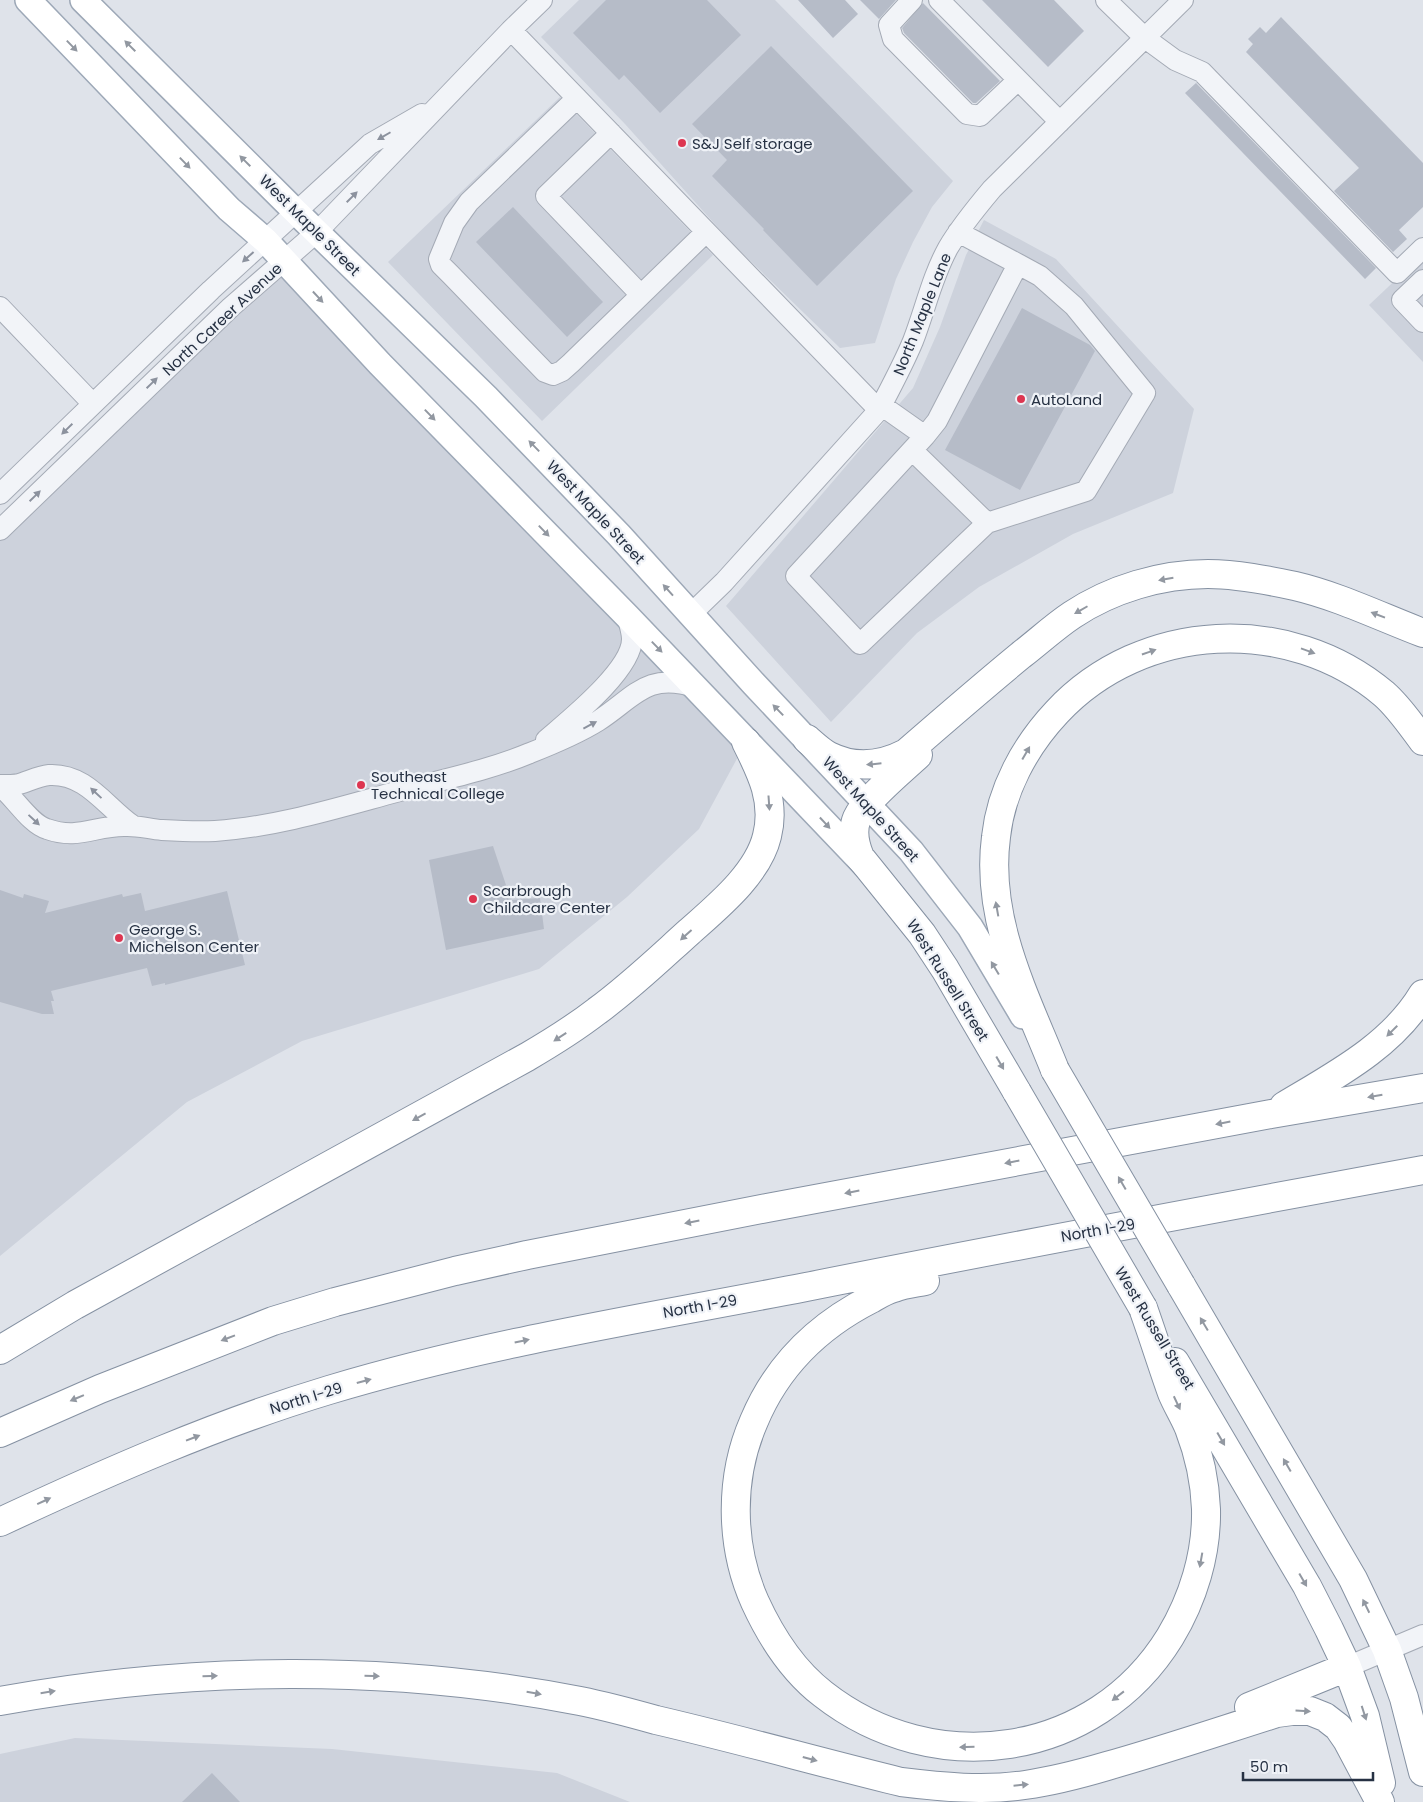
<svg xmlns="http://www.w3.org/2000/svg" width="1423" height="1802" viewBox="0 0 1423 1802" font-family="Poppins,sans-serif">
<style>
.built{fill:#cdd2dc}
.building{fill:#b6bcc8}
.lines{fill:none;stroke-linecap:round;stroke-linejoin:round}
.minor-casing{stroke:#a4aab5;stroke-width:22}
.major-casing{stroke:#9da8b7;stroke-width:28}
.highway-casing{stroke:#8591a2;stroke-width:30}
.minor{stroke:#f2f4f8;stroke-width:20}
.major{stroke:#fff;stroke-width:25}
.highway{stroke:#fff;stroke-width:28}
.highway-bridge-casing{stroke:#8591a2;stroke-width:30;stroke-linecap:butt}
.highway-bridge{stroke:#fff;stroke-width:28}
.oneway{fill:#9298a1}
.oneway2{fill:#8c929e}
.poi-dot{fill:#dd3651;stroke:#eff2f7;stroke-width:2}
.labels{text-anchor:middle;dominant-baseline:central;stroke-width:4.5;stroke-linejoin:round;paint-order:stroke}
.poi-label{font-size:15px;fill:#263143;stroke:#eff2f7;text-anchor:start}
.street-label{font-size:15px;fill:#263143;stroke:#eff2f7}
</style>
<rect width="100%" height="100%" fill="#dfe3ea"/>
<path class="built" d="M579,0h196l178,181 -21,26 -19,35 -17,37 -21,64 -35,5 -110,-107 -105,-117 -84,-87z
M560,97l153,158 -171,166 -154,-159z
M984,220l72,39 138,150 -21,84 -100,41 -94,53 -62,46 -86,89 -105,-116 187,-218 27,-61 26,-72z
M1423,254v108l-54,-57z
M284,262l462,480 -47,87 -72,68 -88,72 -237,72 -115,61 -187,154v-723z
M75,1738l257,11 225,24 73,29h-630v-48z"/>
<path class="building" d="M606,0h101l34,35 -81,78 -36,-38 -5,5 -46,-47z
M798,0h47l13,14 -25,24z
M860,0h36l-17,19z
M982,0h72l30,31 -36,36z
M923,3l77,78 -24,22h-3l-69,-70 -2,-5z
M1281,17l142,146v44l-24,23 8,9 -14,13 -59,-61 25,-23 -113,-116 7,-8 -5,-5 12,-12 6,6z
M771,46l142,145 -96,95 -54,-56 1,-1 -52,-53 15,-16 -35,-36z
M1196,83l180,185 -11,11 -180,-186z
M513,207l90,95 -36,35 -91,-95z
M1022,308l68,37 5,6 -75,139 -75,-40z
M493,846l18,54 29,-2 4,31 -98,21 -17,-90z
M0,890l23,8 1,-4 25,7 -4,12 77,-19 1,3 18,-4 4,18 82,-20 18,74 -80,20v-2l-13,3 -5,-18 -96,23 3,10h-3l3,13h-12l-42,-12z
M212,1773l28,29h-58z"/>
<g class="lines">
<g class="minor-casing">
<path id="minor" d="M912,0l-23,25 4,14 74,75 13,2 38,-36
M939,0l121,122
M1106,0l39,38 30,22 27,12 195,201 26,-25
M511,30l368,380
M577,98l-108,104 -15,21 -15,36 2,6 10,10 94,97 8,3 9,-4 9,-8 135,-131
M611,133l-65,63 95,99
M1423,280l-21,20 21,22
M0,307l93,97
M881,405l44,31 12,-15 81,-157 -60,-32
M925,436l-129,140 64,68 127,-121 99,-32 59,-98 -71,-87 -34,-30 -22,-12
M912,450l75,73
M0,494l211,-204 159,-146 52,-30
M0,530l231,-223 86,-75 194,-202 31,-30
M690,615l34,-33 155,-172c12,-23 24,-45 34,-69 12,-31 19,-64 35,-93 13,-22 28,-40 44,-59l191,-189
M546,740c23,-20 86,-70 86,-101 0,-7 -3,-16 -5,-23
M0,785c6,0 13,0 19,-1 10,-3 20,-8 30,-9 37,-2 56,31 83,50
M0,786c15,12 30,38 47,43 31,11 47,-3 77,-3 13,-1 25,3 38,4 17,1 35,2 53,1 61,-4 122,-23 181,-39 44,-12 91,-21 134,-39 23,-9 47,-19 68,-32 37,-24 48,-49 97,-34
M1347,1667l76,-32"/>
</g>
<g class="major-casing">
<path id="major" d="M28,0l201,209 37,32 114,123 247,252 238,249
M83,0l213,212 190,185 133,138 135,149 157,167 59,76 53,89"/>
</g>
<g class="highway-casing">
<path id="highway" d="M807,739c7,6 14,13 22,17 26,13 52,10 77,-3 38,-33 76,-66 115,-98 17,-13 33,-28 51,-40 39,-26 89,-41 136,-41 29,0 59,6 87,12 43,10 86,31 128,47
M918,755c-16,15 -53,45 -61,63 -5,12 -2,27 3,39l62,77 23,35 72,123
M1055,1070c-30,-75 -70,-150 -59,-233 5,-47 29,-91 61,-125 85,-91 232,-98 327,-18 15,13 27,31 39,47
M1284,1106c50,-30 108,-60 139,-112
M925,1281c-10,2 -21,3 -31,7 -8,2 -16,7 -23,11 -53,27 -94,67 -117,122 -25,57 -24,125 1,181 16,35 37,68 68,92 111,87 272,65 347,-57 23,-38 37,-83 36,-128 -1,-28 -7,-55 -17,-81 -5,-12 -12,-23 -17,-35 -10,-28 -19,-57 -29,-85
M1181,1285l172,294 34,71 17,48 19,74
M0,1350l75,-45 452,-248c24,-14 48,-29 70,-46 33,-24 62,-52 92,-79 28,-25 69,-58 78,-96 9,-35 -6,-64 -21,-94
M1175,1362l132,224 22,43 18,38 18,49 16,67
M0,1433l100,-44 173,-68 62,-19 120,-31 72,-16 240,-47 504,-94 152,-26
M0,1522c107,-50 216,-98 329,-132 156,-47 317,-72 477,-103 205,-41 411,-79 617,-117
M0,1701c191,-35 389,-37 580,0 25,5 51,12 76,19 82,19 163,42 245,62 41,5 83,9 124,3 28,-4 55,-11 82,-19 57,-16 113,-35 170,-53l15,-2h18l15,6 13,10 9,13 33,62
M1249,1707l98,-40"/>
</g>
<use href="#minor" class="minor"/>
<use href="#major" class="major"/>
<use href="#highway" class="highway"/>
<g class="highway-bridge-casing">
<path id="highway-bridge" d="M1055,1070l126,215
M1017,1092l126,216"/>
</g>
<use href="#highway-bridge" class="highway-bridge"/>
</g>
<defs><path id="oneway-solid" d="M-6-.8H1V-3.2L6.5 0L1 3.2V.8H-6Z" transform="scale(1.25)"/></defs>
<g class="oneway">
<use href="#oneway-solid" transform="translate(72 46) rotate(46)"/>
<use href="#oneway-solid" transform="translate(130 46) rotate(-135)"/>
<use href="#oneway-solid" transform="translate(245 161) rotate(-135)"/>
<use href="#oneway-solid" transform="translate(185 163) rotate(46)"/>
<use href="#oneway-solid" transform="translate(318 297) rotate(47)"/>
<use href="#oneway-solid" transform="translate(430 415) rotate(46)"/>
<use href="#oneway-solid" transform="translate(534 446) rotate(-134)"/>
<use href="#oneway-solid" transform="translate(544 531) rotate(46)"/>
<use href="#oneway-solid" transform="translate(1166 579) rotate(170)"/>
<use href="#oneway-solid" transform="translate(668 590) rotate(-132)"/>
<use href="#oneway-solid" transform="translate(1081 610) rotate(150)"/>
<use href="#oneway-solid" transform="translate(1378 615) rotate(-159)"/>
<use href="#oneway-solid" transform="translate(657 647) rotate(46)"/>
<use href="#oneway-solid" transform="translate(1308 651) rotate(20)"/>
<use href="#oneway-solid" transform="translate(1149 652) rotate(-19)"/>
<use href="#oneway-solid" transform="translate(778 710) rotate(-134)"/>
<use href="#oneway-solid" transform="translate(1026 753) rotate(-60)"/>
<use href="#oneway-solid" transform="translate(874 764) rotate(174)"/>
<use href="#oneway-solid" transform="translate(769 803) rotate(86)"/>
<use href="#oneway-solid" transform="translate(825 823) rotate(47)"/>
<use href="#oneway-solid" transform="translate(997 909) rotate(-100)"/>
<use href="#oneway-solid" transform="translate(686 935) rotate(138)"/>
<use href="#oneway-solid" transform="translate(995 968) rotate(-121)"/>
<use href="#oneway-solid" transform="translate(1392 1031) rotate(135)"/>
<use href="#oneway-solid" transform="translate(560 1037) rotate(147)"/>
<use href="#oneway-solid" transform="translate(1000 1063) rotate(60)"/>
<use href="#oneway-solid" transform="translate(1375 1096) rotate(170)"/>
<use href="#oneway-solid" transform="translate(419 1117) rotate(151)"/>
<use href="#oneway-solid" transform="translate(1223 1123) rotate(169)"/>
<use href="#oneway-solid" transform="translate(1012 1162) rotate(169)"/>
<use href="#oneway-solid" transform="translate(1122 1183) rotate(-120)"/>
<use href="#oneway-solid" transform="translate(852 1192) rotate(169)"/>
<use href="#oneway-solid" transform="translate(692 1222) rotate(169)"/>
<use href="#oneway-solid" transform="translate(1204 1324) rotate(-121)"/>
<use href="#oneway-solid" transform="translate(228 1338) rotate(159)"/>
<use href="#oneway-solid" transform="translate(522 1341) rotate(-12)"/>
<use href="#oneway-solid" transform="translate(364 1381) rotate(-15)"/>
<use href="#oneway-solid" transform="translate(77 1398) rotate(157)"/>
<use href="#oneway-solid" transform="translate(1177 1403) rotate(65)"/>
<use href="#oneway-solid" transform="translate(193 1438) rotate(-21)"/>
<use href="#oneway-solid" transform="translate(1221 1439) rotate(60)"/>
<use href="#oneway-solid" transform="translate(1287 1465) rotate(-120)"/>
<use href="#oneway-solid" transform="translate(44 1501) rotate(-25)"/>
<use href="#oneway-solid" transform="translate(1201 1560) rotate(100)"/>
<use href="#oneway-solid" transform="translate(1303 1580) rotate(60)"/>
<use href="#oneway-solid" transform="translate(1366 1606) rotate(-116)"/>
<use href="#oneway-solid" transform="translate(210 1676) rotate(-2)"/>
<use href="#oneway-solid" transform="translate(372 1676) rotate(2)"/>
<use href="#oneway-solid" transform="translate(48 1692) rotate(-9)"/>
<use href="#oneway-solid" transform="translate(534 1693) rotate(10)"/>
<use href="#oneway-solid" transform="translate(1118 1696) rotate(142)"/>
<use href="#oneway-solid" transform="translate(1303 1711) rotate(4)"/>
<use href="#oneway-solid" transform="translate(1364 1713) rotate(72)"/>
<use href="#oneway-solid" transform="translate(967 1747) rotate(179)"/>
<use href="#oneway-solid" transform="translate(810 1759) rotate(15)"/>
<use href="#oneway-solid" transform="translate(1021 1785) rotate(-6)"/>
</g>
<g class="oneway2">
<use href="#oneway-solid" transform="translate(384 136) rotate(150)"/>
<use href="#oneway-solid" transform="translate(352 197) rotate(-45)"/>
<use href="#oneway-solid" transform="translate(248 257) rotate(138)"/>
<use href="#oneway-solid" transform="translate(152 383) rotate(-44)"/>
<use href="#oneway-solid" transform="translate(67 429) rotate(136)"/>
<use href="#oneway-solid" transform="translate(35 496) rotate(-44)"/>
<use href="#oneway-solid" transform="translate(590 725) rotate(-28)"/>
<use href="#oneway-solid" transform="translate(96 793) rotate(-137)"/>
<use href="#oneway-solid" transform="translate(34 820) rotate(43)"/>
</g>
<g class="poi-dot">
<circle cx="682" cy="143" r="5"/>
<circle cx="1021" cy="399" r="5"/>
<circle cx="361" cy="785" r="5"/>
<circle cx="473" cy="899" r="5"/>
<circle cx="119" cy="938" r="5"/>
</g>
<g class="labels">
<g class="poi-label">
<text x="692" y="143">S&amp;J Self storage</text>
<text x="1031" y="399">AutoLand</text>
<text x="371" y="776">Southeast<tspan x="371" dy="17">Technical College</tspan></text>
<text x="483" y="890">Scarbrough<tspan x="483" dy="17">Childcare Center</tspan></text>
<text x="129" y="929">George S.<tspan x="129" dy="17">Michelson Center</tspan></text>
</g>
<g class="street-label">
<text transform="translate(310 225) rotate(45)">West Maple Street</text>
<text transform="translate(922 314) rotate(-68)">North Maple Lane</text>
<text transform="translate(222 319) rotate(-43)">North Career Avenue</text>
<text transform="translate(596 512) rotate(47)">West Maple Street</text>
<text transform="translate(871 809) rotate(48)">West Maple Street</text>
<text transform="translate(948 980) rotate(58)">West Russell Street</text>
<text transform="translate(1098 1230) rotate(-10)">North I-29</text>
<text transform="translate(700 1306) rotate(-10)">North I-29</text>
<text transform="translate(1155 1328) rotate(59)">West Russell Street</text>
<text transform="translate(306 1398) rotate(-17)">North I-29</text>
</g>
</g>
<path d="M1243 1772v8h130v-8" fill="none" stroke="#263143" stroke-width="2.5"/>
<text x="1250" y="1772" font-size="15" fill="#263143" stroke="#eff2f7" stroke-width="4" paint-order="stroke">50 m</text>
</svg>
